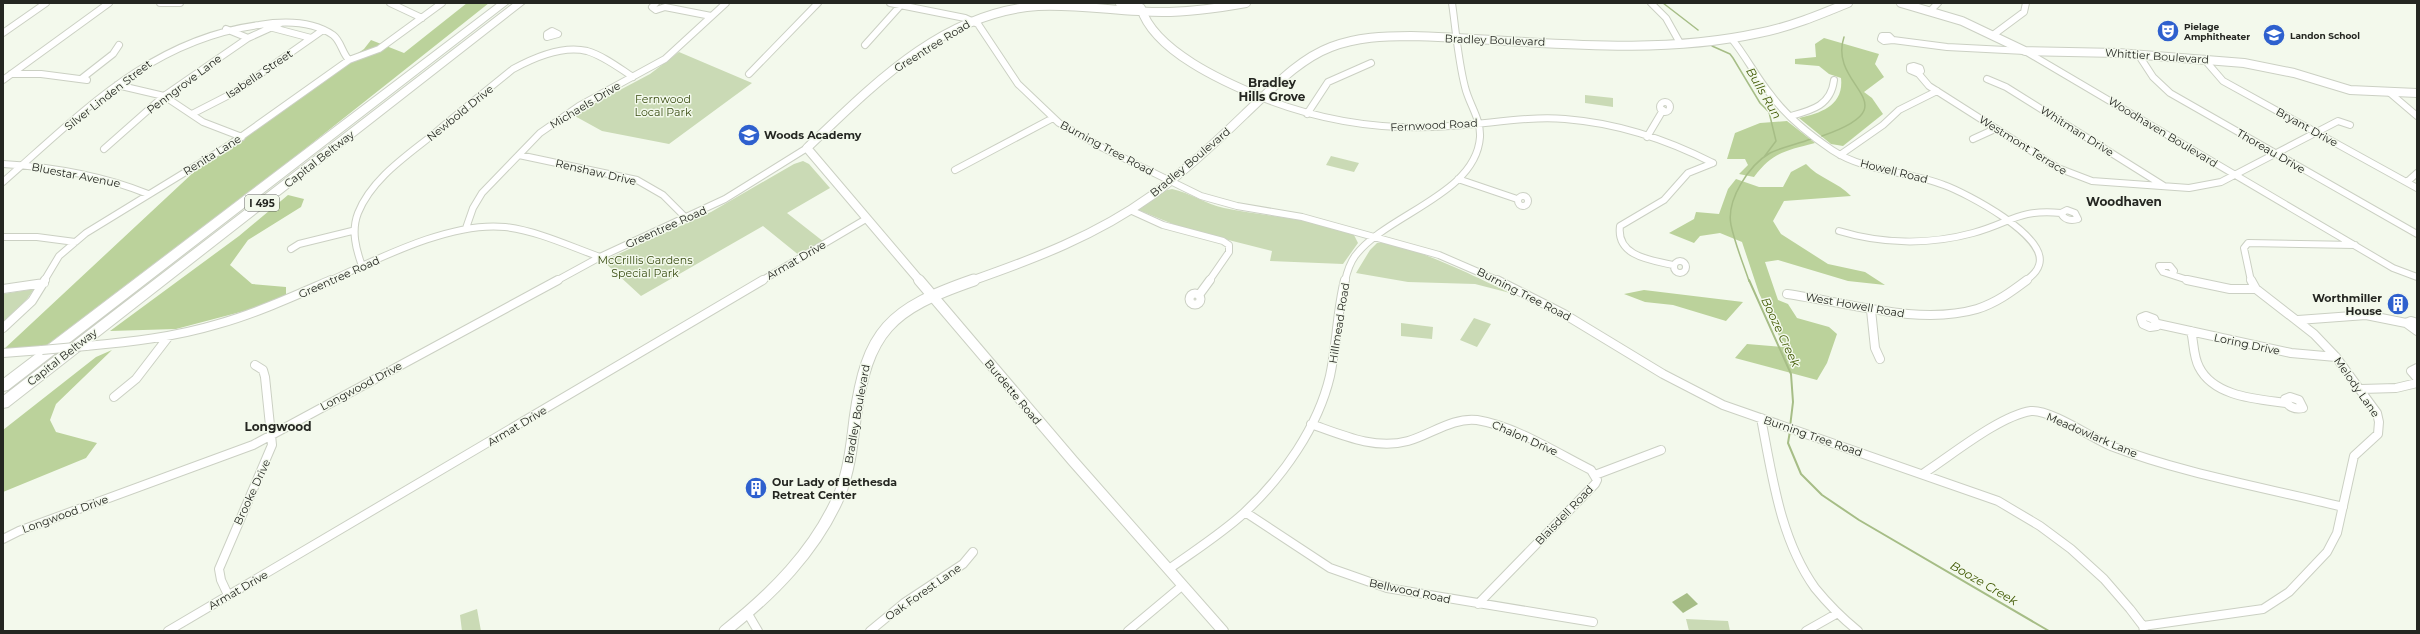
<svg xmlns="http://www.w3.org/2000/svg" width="2420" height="634" viewBox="0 0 2420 634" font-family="Montserrat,sans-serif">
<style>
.green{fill:#cadab5}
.forest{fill:#bbd29b}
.water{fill:#a6bd86}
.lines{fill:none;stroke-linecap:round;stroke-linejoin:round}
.stream-far1{stroke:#a6bd86;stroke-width:1.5}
.stream{stroke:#a6bd86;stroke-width:2}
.minor-far1-casing{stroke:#cbd0c3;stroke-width:8}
.minor-casing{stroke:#cbd0c3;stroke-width:10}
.tertiary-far1-casing{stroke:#cbd0c3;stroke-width:10}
.tertiary-casing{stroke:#cbd0c3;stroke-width:12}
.secondary-far1-casing{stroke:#cbd0c3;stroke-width:10}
.secondary-casing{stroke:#cbd0c3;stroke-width:13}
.motorway-casing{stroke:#cbd0c3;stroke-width:2}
.minor-far1{stroke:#fff;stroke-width:6}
.minor{stroke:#fff;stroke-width:8}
.tertiary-far1{stroke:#fff;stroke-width:8}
.tertiary{stroke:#fff;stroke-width:10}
.secondary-far1{stroke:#fff;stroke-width:8}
.secondary{stroke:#fff;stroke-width:11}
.motorway{fill:#fff;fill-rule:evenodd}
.minor-bridge-casing{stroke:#cbd0c3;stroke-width:10;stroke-linecap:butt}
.minor-bridge{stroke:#fff;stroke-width:8}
.labels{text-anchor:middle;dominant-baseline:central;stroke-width:3;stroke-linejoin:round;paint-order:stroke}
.far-poi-label{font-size:9px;font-weight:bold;fill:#242621;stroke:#f3f9ec;text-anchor:start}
.shield{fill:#f3f9ec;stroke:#62655e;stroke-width:1}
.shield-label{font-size:10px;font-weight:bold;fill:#242621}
.street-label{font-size:11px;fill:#242621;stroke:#f3f9ec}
.park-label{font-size:11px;fill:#384c11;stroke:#f3f9ec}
.poi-label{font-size:11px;font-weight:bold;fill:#242621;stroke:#f3f9ec;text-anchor:start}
.neighbourhood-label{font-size:12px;font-weight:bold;fill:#242621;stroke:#f3f9ec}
.water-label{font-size:12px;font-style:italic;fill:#3f5800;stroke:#f3f9ec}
</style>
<rect width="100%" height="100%" fill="#f3f9ec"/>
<path class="green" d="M679,52l73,31 -83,61 -67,-13 -29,-16 77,-41z
M1585,95l28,3v9l-28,-4z
M1331,156l28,7 -5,9 -28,-7z
M803,161l6,3 21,24 -43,25 37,29 -24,14 -37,-30 -122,70 -38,-35 108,-49 83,-48z
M1172,189c18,4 34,15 52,19 43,9 89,10 130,27l4,8 -15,21 -73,-3 2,-10 -87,-22 -49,-20 27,-18z
M1377,243c23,-4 110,39 133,50l-35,-9 -67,-2 -52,-9 14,-23z
M34,289l-7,10 -24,23v-28z
M1474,318l17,6 -14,23 -17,-7z
M1401,323l32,4 -1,12 -31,-3z
M477,609l4,22h-19l-2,-16z
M1686,619l42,2 2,10h-41z"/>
<path class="forest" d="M467,3h22l-188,149 -254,193 -44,5 222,-207 139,-94 7,-9 33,13z
M1824,38l55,16 -4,10 9,13 -20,15 8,6 11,16 -40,32 -12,-2 -32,-26c23,-5 45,-13 42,-40l-12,-4 -10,-8 -24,-2v-5l21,-2 -1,-13z
M1787,121l28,22c-30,8 -42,9 -61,34l-15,-3 9,-9 -3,-6h-18l8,-26 25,-10z
M1806,164c12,14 32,18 45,32l-67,5 -11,20 8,13 47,30 37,8 20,13 -37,-4 -70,-21 -13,2 13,38 10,4 9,14 32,9 8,7 -10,29 -10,17 -82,-22 12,-14 37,3 -25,-54 -17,-51 -22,-9 -20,3 -6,7 -25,-10 25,-14 2,-7 23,2 9,-25 8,-10 23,8h24l8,-15z
M288,195l16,4 -3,8 -53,33 -18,25 22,19 34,3v8l-38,15 -72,19 -66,2 129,-95z
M1644,290l99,12 -17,19 -53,-16 -28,-3 -21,-8z
M112,350l-56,54 -6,16 6,12 41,11 -11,15 -83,34v-62l93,-73z"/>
<path class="water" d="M1687,593l11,11 -15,9 -11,-11z"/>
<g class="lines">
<path class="stream-far1" d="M1663,3l35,27
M1712,46l18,8 3,4 27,45 9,9 7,29 -12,16
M1822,136c92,-32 5,-48 22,-99
M1749,281c-6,-18 -14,-37 -18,-56 -5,-25 18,-60 39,-72 12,-6 28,-9 41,-14"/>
<path class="stream" d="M1749,280l42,94 2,28 -3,25
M1790,431l-2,12 13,31 21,21 37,25 190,111"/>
<g class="minor-far1-casing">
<path id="minor-far1" d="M160,3h20
M390,3l32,15
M656,3l-4,4 4,3 9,-3 46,9
M890,3l75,15 13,6 40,60 41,39 44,25 98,48 36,10 65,11 137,38 60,26
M1651,3l15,15 14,25
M1931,10l7,-7
M273,28l38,10
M226,29l22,9 33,-15
M552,31l6,3 -11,3v-3z
M3,33l43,-30
M1993,35l31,-23 2,-9
M1882,36h7l4,4 -9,1 -3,-2z
M1731,38c15,18 25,39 40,57 16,22 39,40 61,55 33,22 76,21 112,35 22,8 105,51 95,80 -2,7 -8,12 -14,16
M1893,40l54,7 78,4 368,217 24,9
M865,45l35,-39
M2138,54l15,23 17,16 247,141
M2204,59l19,22 194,107
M1914,66l6,2 1,3 -4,2 -7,-3v-3z
M1918,73l11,13 129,82 34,13 97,7 32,-6 117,-61 12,4
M11,74h30l46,6
M749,74l69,-71
M81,79l32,-25 6,-9
M1987,79l19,8 158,99
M3,80l106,-77
M117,85l47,11 39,26 39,15
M2390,93l27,23
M1263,98c61,24 122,33 187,28 38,-2 77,-10 115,-7 51,4 103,21 148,44
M1660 107a5 5 0 1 1 10 0a5 5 0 1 1-10 0Z
M192,114l41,-21 90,-63
M1307,114l21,-32 43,-19
M1791,116c22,-6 40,-11 43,-36
M1647,137l16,-27
M1973,139l22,-10
M104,149l60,-53 84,-58
M519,155l118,25 26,15 22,22
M1840,155l43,-30 16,-15 38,-19
M3,164c50,3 98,11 145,30
M955,170l98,-52
M1458,179l59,20
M3,182c79,-69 148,-143 256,-157 24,-4 53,-4 74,10 8,6 9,18 16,25
M2407,182l10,-9
M1518 201a5 5 0 1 1 10 0a5 5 0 1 1-10 0Z
M1130,210l33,15 60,16 6,4v7l-20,29
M2067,210l8,3 3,6c-7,2 -14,1 -17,-6z
M466,228l7,-20 9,-15 58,-60 39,-27 86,-47 61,-56
M1839,231c43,13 90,14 134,2 38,-10 44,-24 88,-20
M3,237h34l38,5
M291,249l8,-5 53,-13
M1674 267a6 6 0 1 1 12 0a6 6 0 1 1-12 0Z
M1673,265c-23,-5 -57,-9 -53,-39l44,-26 24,-27 25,-10
M362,266c-6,-17 -11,-35 -4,-53 14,-35 50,-58 77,-80 26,-22 52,-43 78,-64 20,-11 50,-24 74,-18 17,5 32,17 46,26
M2172,274l2,-3 -4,-5h-11l4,6 28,9
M44,281l15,-25 27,-23 142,-87 121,-86 30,-11 63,-46
M329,281c49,-22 122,-60 176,-54 33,4 64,19 95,30
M556,281l44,-24 125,-58 82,-51
M761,281l105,-62
M1345,281c2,-9 5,-18 10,-25 31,-42 121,-61 125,-119 1,-18 -11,-33 -15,-50 -7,-27 -9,-56 -13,-84
M2251,281l-7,-33 4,-5 107,2"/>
</g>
<g class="minor-casing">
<path id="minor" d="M1497,280l67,34 99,60 60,31 275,96 42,25 31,23 33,30 26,30 13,17 1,5
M2187,280l43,9h26
M3,289l41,-6
M1189.5 299a5.5 5.5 0 1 1 11 0a5.5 5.5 0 1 1-11 0Z
M1787,294c59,8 132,32 190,15 19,-6 34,-17 50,-29
M1199,295l11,-15
M1871,310l4,38 5,11
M2146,316l8,3 3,7 -7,1 -7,-3 -2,-6z
M2298,320l68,-5 40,8
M2417,323l-6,-2 -5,2 11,8
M2158,324l133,29 45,4
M3,328l29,-27 13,-21
M2191,331c3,11 2,25 8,36 15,30 58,32 87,36
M86,346c44,-4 89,-9 132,-22 39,-11 76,-28 113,-44
M3,353l39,-3
M2417,368l-6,3 6,7
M2361,389l35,-1 21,-5
M114,397l22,-18 33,-43
M2290,397l9,3 4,8c-8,2 -15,-1 -18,-9z
M1761,418c11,57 19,121 54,170 13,16 27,30 43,43
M1311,424c31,11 64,26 97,17 22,-6 45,-24 69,-21 38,6 80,33 114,50l6,10 -2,4 -117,120
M1924,473c28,-18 75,-57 107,-62 19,-2 61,27 80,35 73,28 156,42 232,61
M1595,475l66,-25
M1245,512l85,56 57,20 206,34
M3,539l16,-8 234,-86 305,-165
M1169,569c25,-18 52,-35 75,-56 39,-36 74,-86 86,-137 7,-32 7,-65 15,-96
M228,595l-7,-15 -2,-11 53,-124 -7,-68 -2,-7 -8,-5
M748,614l10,17
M2143,626l120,-17 26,-17 38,-40 10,-19 17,-77 24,-22 1,-12 -2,-9 -41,-56 -22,-23 -58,-45 -5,-9
M168,631l595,-351
M870,631l34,-28 59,-39 10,-12
M1128,631l55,-46
M1806,631l30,-17"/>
</g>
<g class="tertiary-far1-casing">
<path id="tertiary-far1" d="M1901,3l61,18 63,30 93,2 126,10 50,10 56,17 67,3
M920,281l-113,-133c65,-62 136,-136 231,-142 42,-2 83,6 124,6 28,0 56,-4 84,-9"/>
</g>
<g class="tertiary-casing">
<path id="tertiary" d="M919,280l154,181 150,170"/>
</g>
<g class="secondary-far1-casing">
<path id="secondary-far1" d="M1120,3l21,5c13,43 83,74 122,90
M971,281c63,-22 126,-46 180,-85 34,-25 64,-53 94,-82 26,-24 52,-54 86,-67 26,-10 53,-11 80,-11 115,3 234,22 348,-3 31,-6 60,-18 89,-30"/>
</g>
<g class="secondary-casing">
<path id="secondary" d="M725,631c47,-37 90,-80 114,-135 10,-24 13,-51 16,-77 12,-89 35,-110 119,-139"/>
</g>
<g class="motorway-casing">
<path id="motorway" d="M498,3h11l-501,387 -5,1v-12z
M514,3h11l-517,404 -5,1v-12z"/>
</g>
<use href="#minor-far1" class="minor-far1"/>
<use href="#minor" class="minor"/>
<use href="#tertiary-far1" class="tertiary-far1"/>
<use href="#tertiary" class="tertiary"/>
<use href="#secondary-far1" class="secondary-far1"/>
<use href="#secondary" class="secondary"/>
<use href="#motorway" class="motorway"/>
<g class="minor-bridge-casing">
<path id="minor-bridge" d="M42,350l44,-4"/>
</g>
<use href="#minor-bridge" class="minor-bridge"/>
</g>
<defs>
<g id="theatre-disc" transform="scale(1.15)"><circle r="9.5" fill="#2e60ce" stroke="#f3f9ec"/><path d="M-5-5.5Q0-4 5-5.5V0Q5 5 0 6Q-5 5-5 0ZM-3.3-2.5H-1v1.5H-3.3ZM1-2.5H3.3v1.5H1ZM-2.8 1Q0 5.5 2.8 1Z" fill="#fff"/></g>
<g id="school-disc" transform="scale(1.15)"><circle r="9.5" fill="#2e60ce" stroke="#f3f9ec"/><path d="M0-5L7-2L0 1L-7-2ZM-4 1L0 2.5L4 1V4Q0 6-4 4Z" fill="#fff"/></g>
<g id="building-disc" transform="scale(1.15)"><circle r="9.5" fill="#2e60ce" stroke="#f3f9ec"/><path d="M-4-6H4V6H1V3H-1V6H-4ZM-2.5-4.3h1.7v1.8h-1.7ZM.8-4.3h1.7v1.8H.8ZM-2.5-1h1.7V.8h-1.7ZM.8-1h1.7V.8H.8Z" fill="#fff"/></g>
</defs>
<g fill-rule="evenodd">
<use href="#theatre-disc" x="2168" y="31"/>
<use href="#school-disc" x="2274" y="35"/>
<use href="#school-disc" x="749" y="135"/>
<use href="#building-disc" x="2398" y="304"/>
<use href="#building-disc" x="756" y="488"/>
</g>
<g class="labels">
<g class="far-poi-label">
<text x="2184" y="26">Pielage<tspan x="2184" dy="10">Amphitheater</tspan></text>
<text x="2290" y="35">Landon School</text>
</g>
<rect class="shield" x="245" y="195" width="34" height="16" rx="3"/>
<g class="shield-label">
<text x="262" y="203">I 495</text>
</g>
<g class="street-label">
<text transform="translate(1495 40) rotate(2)">Bradley Boulevard</text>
<text transform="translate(932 46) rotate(-32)">Greentree Road</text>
<text transform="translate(2157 56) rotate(4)">Whittier Boulevard</text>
<text transform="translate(259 74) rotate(-34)">Isabella Street</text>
<text transform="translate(184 84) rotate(-37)">Penngrove Lane</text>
<text transform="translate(108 95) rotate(-38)">Silver Linden Street</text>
<text transform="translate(585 105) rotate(-31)">Michaels Drive</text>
<text transform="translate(460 113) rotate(-39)">Newbold Drive</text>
<text transform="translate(1434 125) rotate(-3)">Fernwood Road</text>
<text transform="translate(2307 127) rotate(29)">Bryant Drive</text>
<text transform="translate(2077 131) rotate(32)">Whitman Drive</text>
<text transform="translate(2163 132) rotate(31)">Woodhaven Boulevard</text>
<text transform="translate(2023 145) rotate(32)">Westmont Terrace</text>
<text transform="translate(1107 148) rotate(28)">Burning Tree Road</text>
<text transform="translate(2271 151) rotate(30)">Thoreau Drive</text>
<text transform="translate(212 155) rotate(-32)">Renita Lane</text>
<text transform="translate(319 159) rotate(-38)">Capital Beltway</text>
<text transform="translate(1190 162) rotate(-40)">Bradley Boulevard</text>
<text transform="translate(1894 171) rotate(14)">Howell Road</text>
<text transform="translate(596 172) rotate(13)">Renshaw Drive</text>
<text transform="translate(76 175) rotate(11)">Bluestar Avenue</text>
<text transform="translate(666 227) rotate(-24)">Greentree Road</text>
<text transform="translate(796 260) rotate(-30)">Armat Drive</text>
<text transform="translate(339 277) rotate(-24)">Greentree Road</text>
<text transform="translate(1524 294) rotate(27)">Burning Tree Road</text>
<text transform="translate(1855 305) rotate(10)">West Howell Road</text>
<text transform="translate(1339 323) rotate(-81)">Hillmead Road</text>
<text transform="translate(2247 344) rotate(12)">Loring Drive</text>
<text transform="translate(62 357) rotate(-38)">Capital Beltway</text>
<text transform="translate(361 386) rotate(-28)">Longwood Drive</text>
<text transform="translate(2357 387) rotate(55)">Melody Lane</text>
<text transform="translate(1013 392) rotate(50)">Burdette Road</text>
<text transform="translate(857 414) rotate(-80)">Bradley Boulevard</text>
<text transform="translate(517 426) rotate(-31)">Armat Drive</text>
<text transform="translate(2092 435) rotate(23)">Meadowlark Lane</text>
<text transform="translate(1813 436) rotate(19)">Burning Tree Road</text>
<text transform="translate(1525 438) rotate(24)">Chalon Drive</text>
<text transform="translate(252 492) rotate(-65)">Brooke Drive</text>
<text transform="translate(65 514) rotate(-20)">Longwood Drive</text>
<text transform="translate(1564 515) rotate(-46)">Blaisdell Road</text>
<text transform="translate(238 590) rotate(-30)">Armat Drive</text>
<text transform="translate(1410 591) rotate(12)">Bellwood Road</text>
<text transform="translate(923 592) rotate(-35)">Oak Forest Lane</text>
</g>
<g class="park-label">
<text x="663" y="99">Fernwood<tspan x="663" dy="13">Local Park</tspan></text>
<text x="645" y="260">McCrillis Gardens<tspan x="645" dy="13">Special Park</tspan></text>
</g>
<g class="poi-label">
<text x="764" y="135">Woods Academy</text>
<text x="2382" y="298" text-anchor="end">Worthmiller<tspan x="2382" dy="13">House</tspan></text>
<text x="772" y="482">Our Lady of Bethesda<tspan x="772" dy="13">Retreat Center</tspan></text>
</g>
<g class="neighbourhood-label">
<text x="1272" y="82">Bradley<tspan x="1272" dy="14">Hills Grove</tspan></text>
<text x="2124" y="201">Woodhaven</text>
<text x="278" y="426">Longwood</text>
</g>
<g class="water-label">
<text transform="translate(1764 93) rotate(60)">Bulls Run</text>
<text transform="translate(1781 332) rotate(65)">Booze Creek</text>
<text transform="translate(1984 583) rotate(30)">Booze Creek</text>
</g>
</g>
<rect width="2420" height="634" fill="none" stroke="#242621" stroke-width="8"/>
</svg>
